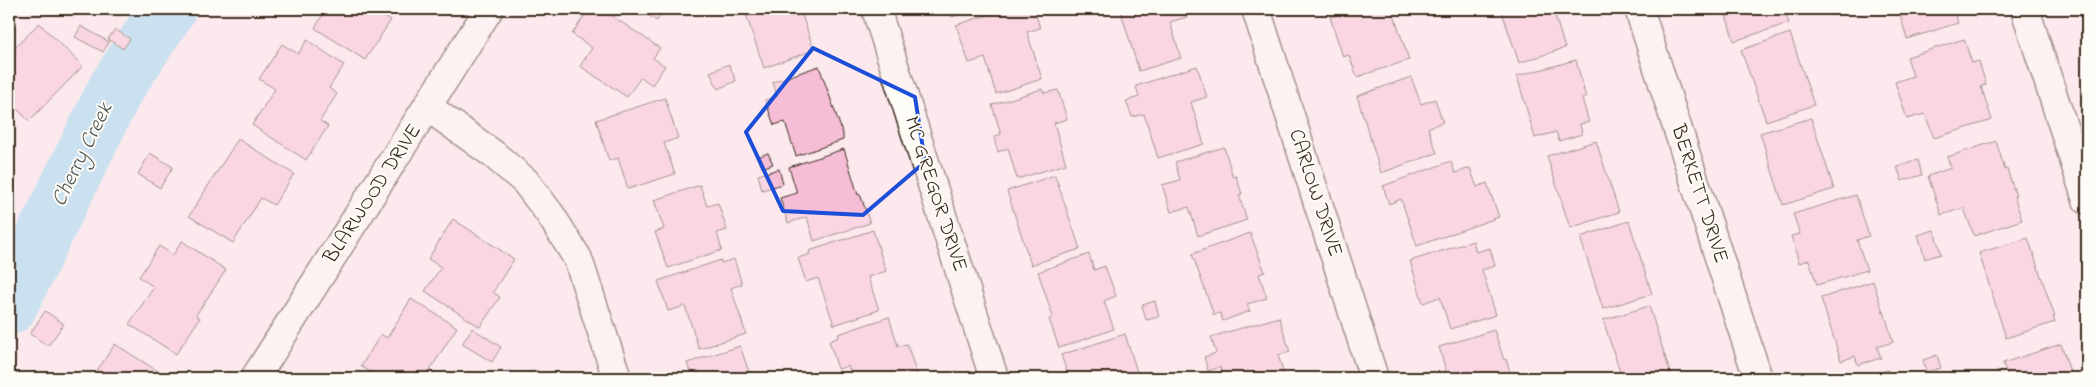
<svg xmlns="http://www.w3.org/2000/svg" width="2096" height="387" viewBox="0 0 2096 387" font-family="'Indie Flower',sans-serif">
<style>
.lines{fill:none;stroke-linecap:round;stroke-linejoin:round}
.river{stroke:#91d8f3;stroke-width:56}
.building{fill:#f5bed6;stroke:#3b2a1e}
.minor-casing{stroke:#3b2a1e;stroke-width:31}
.minor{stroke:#fdfcf7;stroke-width:28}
.marked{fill:none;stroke:#1d4ed8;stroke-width:4;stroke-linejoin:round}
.labels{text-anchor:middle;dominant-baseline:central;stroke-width:4;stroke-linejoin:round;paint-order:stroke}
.street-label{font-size:21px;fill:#3b2a1e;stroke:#fdfcf7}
.water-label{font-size:22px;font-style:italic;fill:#505653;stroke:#fdfcf7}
</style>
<rect width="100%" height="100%" fill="#fbe9ed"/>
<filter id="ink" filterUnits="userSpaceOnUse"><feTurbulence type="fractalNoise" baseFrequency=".02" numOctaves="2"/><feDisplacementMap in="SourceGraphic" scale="10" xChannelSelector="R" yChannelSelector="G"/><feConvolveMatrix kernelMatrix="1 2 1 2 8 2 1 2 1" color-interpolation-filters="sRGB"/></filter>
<g filter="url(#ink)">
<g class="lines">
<path class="river" d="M9,307l107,-219 52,-79"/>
</g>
<path class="building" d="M326,9h64l-6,8 7,3 -26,40 -50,-32z
M589,9h13l58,39 -7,10 12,8 -13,19 -11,-8 -14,20 -47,-31 12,-18 -20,-14z
M638,9h26l-7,12z
M744,9h56l14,41 -50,18z
M949,9h30l-27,8z
M1006,9h28l6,19 -13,4 15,47 -46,15 -11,-36 -16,5 -13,-38z
M1120,9h65l2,8 -17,5 11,36 -42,13z
M1356,9h36l17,51 -52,17 -8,-22 -6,2 -13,-40z
M1501,9h52l12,39 -46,15z
M1724,9h60l5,14 -55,18z
M1884,9h69l5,14 -51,16 -8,-28 -13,4z
M39,23l44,43 -54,55 -20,-20v-47z
M81,26l28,16 -6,10 -28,-15z
M115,29l15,10 -7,10 -15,-10z
M1790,33l24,72 -48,16 -25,-71z
M1964,39l8,24 7,-2 7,24 -5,1 11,34 -58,18 -9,-24 -18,5 -12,-37 18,-6 -6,-19z
M307,40l37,25 -15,23 8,6 -17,27 8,5 -22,34 -54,-35 23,-36 -16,-10 23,-35 16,10z
M1576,60l10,38 -4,1 7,23 -9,2 2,10 -23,7 -3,-9 -21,6 -18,-62z
M729,64l7,17 -18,8 -8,-17z
M819,66l24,68v6l-47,16 -11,-34 -11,3 -9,-25 12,-4 -4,-14z
M1197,66l10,31 -16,5 13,42 -46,14 -14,-44 -12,3 -6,-16 13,-4 -3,-11z
M1411,77l10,27 14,-5 8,23 -15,6 9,25 -56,20 -24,-77z
M1042,89l2,4 14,-3 9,29 -13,4 12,41 -49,15 -9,-31 -10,4 -2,-6 -2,-9 7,-3 -9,-29z
M665,98l13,40 -14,5 11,31 -47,15 -10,-31 -9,3 -13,-41z
M1811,118l23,71 -51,16 -23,-72z
M238,139l56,35 -20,31 -13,-7 -28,45 -44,-27z
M1596,141l23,71 -49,16 -23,-72z
M1996,141l9,29 2,-1 9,27h-2l8,24 -48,16 -10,-28 -23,7 -13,-39 23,-8 -4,-11z
M1224,147l9,30 3,-1 6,18 -3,1 8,25 -49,16 -9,-29 -18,5 -9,-27 18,-5 -5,-18z
M844,149l14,46 2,-1 10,29 -56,18 -7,-24 -19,6 -8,-25 17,-5 -8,-26z
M150,153l23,14 -13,21 -22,-14z
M768,153l5,11 -11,4 -4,-11z
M1918,160l4,15 -20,6 -5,-14z
M1451,161l4,12 15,-5 7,19 10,-4 12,34 -82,29 -16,-47 -12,5 -6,-18z
M779,169l4,15 -21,6 -4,-15z
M1055,175l25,74 -49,16 -24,-74z
M700,185l7,21 11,-3 9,27 -10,3 5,17 -54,18 -13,-36 9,-3 -10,-29z
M1856,195l13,41 -12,4 10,30 -50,15 -8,-25 -10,3 -8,-27 9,-2 -7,-20z
M453,219l61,40 -21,33 7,5 -20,30 -55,-36 16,-24 -13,-8z
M1629,221l23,73 -49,15 -23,-72z
M873,230l13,41 -18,6 11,33 -45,15 -16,-47 -12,4 -8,-24 12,-4 -1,-3z
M1934,230l7,24 -16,5 -7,-24z
M1250,233l15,39 -6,2 8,24 -20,6 3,7 -27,10 -3,-8 -6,2 -22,-61z
M2028,238l27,79h-2l2,5 -49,16 -27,-85z
M182,241l44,29 -30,45 4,3 -24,36 -47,-30 25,-37 -15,-10 20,-31 14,9z
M1473,241l3,11 14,-4 5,18 -13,4 14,45 -46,14 -10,-32 -17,6 -13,-42z
M1089,254l5,16 11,-4 11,30 -12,5 10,28 -55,19 -10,-29 4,-2 -15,-45z
M734,259l8,25 -11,4 15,46 -47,15 -14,-43 -17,5 -10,-30 63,-21v3z
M1873,281l10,31 1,-1 9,31 -16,5 4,11 -23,7 -3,-9 -14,5 -20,-63z
M411,299l46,28 -32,51h-45l-19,-12 20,-32 6,4z
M1155,301l4,16 -13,3 -4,-15z
M1649,306l23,72h-50l-19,-58z
M45,311l19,13 -16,22 -18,-12z
M889,317l9,29 9,-2 11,34h-66l-4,-12 -10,3 -9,-28 10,-4 -1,-3z
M1279,317l11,35 -12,3 7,23h-61l-4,-11 -12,4 -4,-14 12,-4 -5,-16z
M472,328l29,19 -9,15 -30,-18z
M1494,330l10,30 2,-1 5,16 -2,1v2h-61l-9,-31z
M1125,334l14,44h-70l-8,-23z
M115,344l52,33 -1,1h-74z
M2061,344l11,34h-64l-5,-15z
M740,346l11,32 11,-4 1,4h-71l-5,-15z
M1937,355l4,13 -15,4 -3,-12z
M537,370l3,8h-27z
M1888,370l2,8h-29z"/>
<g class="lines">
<g class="minor-casing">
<path id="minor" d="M876,9l118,369
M1256,9l118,369
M1639,9l119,369
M2025,9l62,191
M428,107l65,47 32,27 25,33 28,45 39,119
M255,378l234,-369"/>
</g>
<use href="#minor" class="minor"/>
</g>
</g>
<path d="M0 0H2096V387H0ZM813,48l102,49 10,65 -62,53 -80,-4 -37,-79z" fill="#fbe9ed" fill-opacity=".55" fill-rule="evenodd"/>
<path class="marked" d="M813,48l102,49 10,65 -62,53 -80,-4 -37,-79z"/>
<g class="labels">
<g class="street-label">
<text transform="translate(1315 193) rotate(72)">CARLOW DRIVE</text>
<text transform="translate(373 194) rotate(-57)">BLARWOOD DRIVE</text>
<text transform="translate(935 194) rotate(72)">MC GREGOR DRIVE</text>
<text transform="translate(1699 194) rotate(72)">BERKETT DRIVE</text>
</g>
<g class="water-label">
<text transform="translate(83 155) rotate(-64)">Cherry Creek</text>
</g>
</g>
<rect width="2096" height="387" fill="none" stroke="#fdfcf7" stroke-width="30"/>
<rect x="15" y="15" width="2066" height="357" fill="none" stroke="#3b2a1e" stroke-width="2" filter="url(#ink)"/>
</svg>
